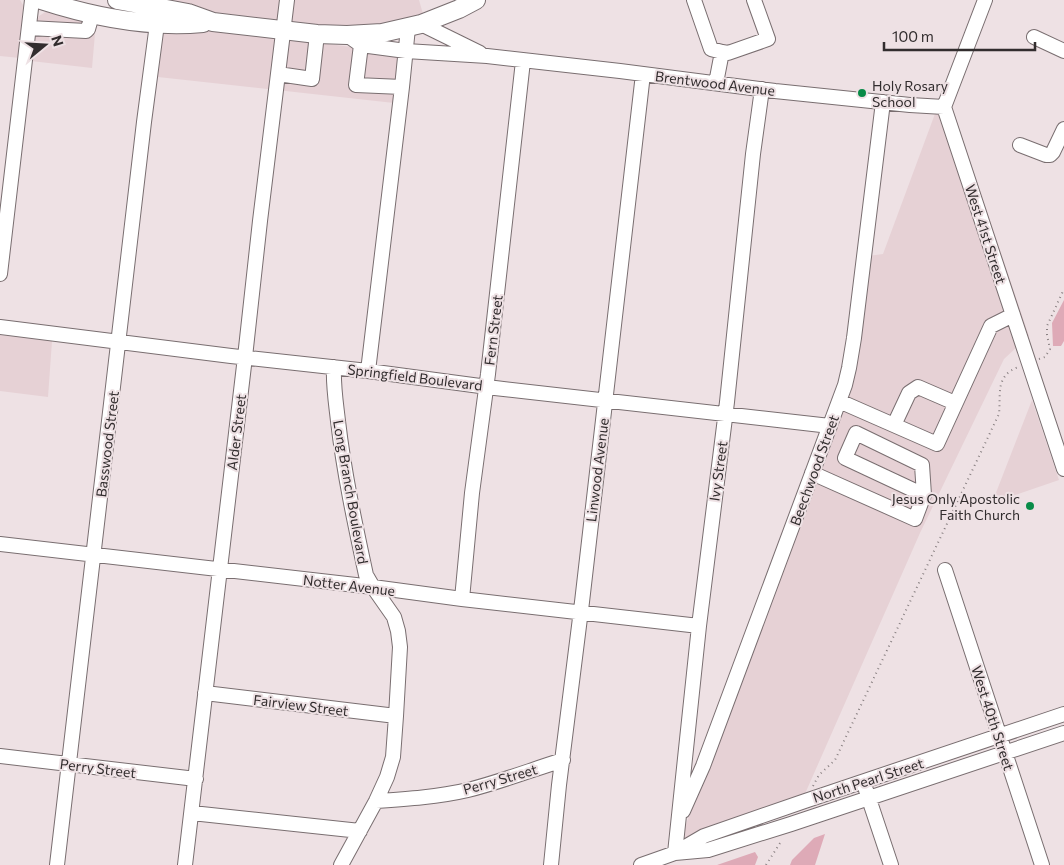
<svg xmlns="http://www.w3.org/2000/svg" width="1064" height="865" viewBox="0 0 1064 865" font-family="Commissioner,sans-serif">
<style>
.built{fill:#e6d1d5}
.green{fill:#deaab7}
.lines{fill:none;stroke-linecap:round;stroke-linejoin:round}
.minor-casing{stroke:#796e70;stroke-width:16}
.major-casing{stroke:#796e70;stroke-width:20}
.path{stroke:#898082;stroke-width:2;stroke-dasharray:1 4;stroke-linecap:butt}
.minor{stroke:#fff;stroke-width:14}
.major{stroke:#fff;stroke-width:18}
.poi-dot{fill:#098b48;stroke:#eee1e4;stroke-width:2}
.labels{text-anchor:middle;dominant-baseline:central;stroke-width:4;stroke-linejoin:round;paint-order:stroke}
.street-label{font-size:14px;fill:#322d2e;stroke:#eee1e4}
.poi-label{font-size:14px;fill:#322d2e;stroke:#eee1e4;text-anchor:start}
</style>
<rect width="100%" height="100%" fill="#eee1e4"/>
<path class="built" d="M0,0h20l3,5 -3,53 -20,-2z
M155,0h264l4,14 -35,9 -42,5 -128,-15z
M47,11h5l44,11 -4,46 -61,-7 6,-40 2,-5z
M194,29l29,2 177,22 -6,50 -236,-26 5,-46z
M939,103l13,4 77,229 -25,23 -84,174 -116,263 -124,44 134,-355 38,-107 16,-122 15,-2z
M0,335l52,6 -4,56 -48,-6z
M1032,400l27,80 -67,23z"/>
<path class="green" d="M1064,300v41l-3,5h-8l-1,-23z
M825,834l-10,31h-25l2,-5 22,-22z
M755,852l3,5 -3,8h-38z"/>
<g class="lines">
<g class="minor-casing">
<path id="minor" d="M694,0l17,49 11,3
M985,0l-41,107 120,362
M421,24l59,29
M29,28l57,3 2,-2 4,-14
M347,35l14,10 45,6 81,5 133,15 155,20 135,14 34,2
M360,36l1,9 -5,40 46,2
M1034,37l30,14
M278,74l34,5 5,-45
M716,83l6,-31 6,1 40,-14 -14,-39
M1020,145l26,10h4l3,-3 11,-23
M0,274l32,-274
M0,327l231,29 137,15 127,17 335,38
M334,367c-1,18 2,36 4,54 6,52 17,103 28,154l7,12 21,30 4,14 2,16 -4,69 -3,41 -6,20 -11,24 -35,64
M368,371l34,-284 6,-59
M839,401l98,43 54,-118 22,-11
M894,425l15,-32 9,-6 37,16
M812,473l103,46 9,-24 -79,-37 11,-25 66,32 2,30
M0,544l373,43 89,12 237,27
M945,570l97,295
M462,599l10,-106 16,-119 35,-313
M205,693l191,23
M0,756l196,23
M866,790l25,75
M376,801c31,-2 62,-4 92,-11 32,-8 63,-20 95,-30
M683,811l20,-45 142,-381 4,-17 5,-30 29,-236
M192,813l168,18
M680,850l24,-14 101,-35 259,-87
M675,853l24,-227 28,-224 26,-248 9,-65
M57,865l87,-743 13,-98
M185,865l60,-508 15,-136 27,-221
M551,865l8,-80 23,-183 61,-528
M641,865l34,-12 33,-3 83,-26 273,-91"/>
</g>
<g class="major-casing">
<path id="major" d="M41,0c52,17 107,28 162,23
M117,0l71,13 25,9 104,12 30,1 35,-2 39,-9 38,-15 17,-9"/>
</g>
<path class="path" d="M1039,359l6,-2 5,-8 -3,-14v-9l17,-37
M813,786l6,-11 16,-15 164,-346c2,-20 -4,-38 19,-47
M766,865l16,-25"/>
<use href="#minor" class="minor"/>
<use href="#major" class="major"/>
</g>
<g class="poi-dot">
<circle cx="862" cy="93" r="5"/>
<circle cx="1030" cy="506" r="5"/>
</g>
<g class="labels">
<g class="street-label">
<text transform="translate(715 83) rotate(7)">Brentwood Avenue</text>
<text transform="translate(986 234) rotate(72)">West 41st Street</text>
<text transform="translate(493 330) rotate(-83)">Fern Street</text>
<text transform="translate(415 377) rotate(7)">Springfield Boulevard</text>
<text transform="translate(236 432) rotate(-83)">Alder Street</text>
<text transform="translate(107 444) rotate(-83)">Basswood Street</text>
<text transform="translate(597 470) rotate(-83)">Linwood Avenue</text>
<text transform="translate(814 470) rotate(-70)">Beechwood Street</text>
<text transform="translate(718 471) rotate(-82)">Ivy Street</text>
<text transform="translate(351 492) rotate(80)">Long Branch Boulevard</text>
<text transform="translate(349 585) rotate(7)">Notter Avenue</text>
<text transform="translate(301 705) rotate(7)">Fairview Street</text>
<text transform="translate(993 718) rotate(72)">West 40th Street</text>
<text transform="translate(98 768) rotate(7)">Perry Street</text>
<text transform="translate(500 779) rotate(-16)">Perry Street</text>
<text transform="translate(868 780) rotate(-18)">North Pearl Street</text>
</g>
<g class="poi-label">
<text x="872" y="85">Holy Rosary<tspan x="872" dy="16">School</tspan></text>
<text x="1020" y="498" text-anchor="end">Jesus Only Apostolic<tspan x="1020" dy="16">Faith Church</tspan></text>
</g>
</g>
<g transform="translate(45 45) rotate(72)" stroke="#eee1e4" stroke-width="4" paint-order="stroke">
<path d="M0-4L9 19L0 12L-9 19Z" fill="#322d2e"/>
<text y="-8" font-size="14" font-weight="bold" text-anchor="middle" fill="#322d2e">N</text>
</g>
<path d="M884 42v8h151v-8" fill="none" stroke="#322d2e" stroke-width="2.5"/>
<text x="892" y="42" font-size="15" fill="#322d2e" stroke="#eee1e4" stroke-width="4" paint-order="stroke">100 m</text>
</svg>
